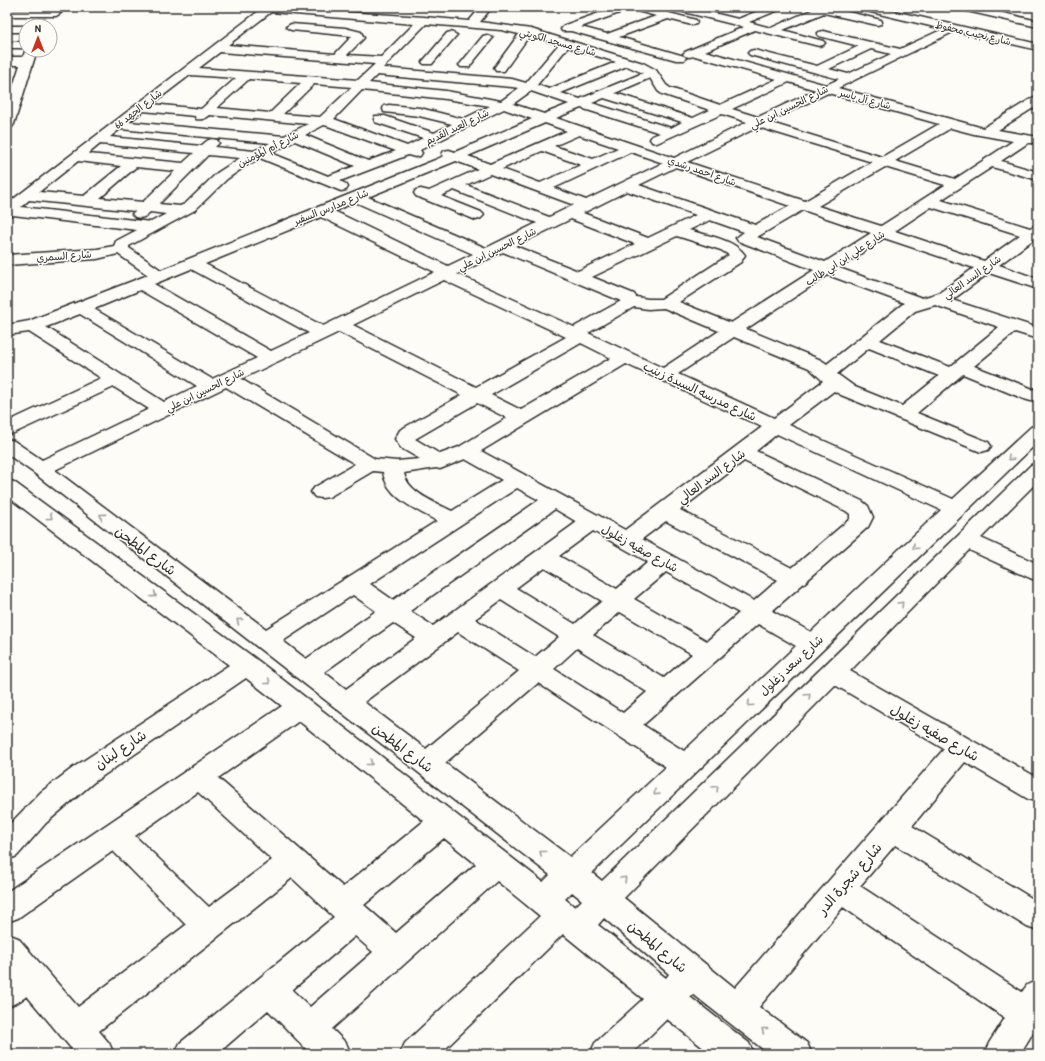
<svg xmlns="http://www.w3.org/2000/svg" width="1045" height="1061" viewBox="0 0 1045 1061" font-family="'Patrick Hand','Playpen Sans Arabic',sans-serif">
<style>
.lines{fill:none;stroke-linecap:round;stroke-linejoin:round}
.minor-casing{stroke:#2b2b2b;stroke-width:3}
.minor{fill:#fdfcf7;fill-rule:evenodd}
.oneway{stroke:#9e9e9b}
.labels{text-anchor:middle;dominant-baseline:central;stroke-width:3;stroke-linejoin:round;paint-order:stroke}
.far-street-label{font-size:10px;fill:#2b2b2b;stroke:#fdfcf7}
.street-label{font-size:12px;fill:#2b2b2b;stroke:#fdfcf7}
.near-street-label{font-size:14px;fill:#2b2b2b;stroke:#fdfcf7}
</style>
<rect width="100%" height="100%" fill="#fdfcf7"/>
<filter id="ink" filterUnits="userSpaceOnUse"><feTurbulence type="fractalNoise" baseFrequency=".025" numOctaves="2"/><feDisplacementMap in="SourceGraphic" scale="8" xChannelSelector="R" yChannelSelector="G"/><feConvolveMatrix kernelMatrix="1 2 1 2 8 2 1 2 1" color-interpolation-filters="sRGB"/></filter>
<g filter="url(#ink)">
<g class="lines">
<g class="minor-casing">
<path id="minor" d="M264,7l160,10 45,4 12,-14h11l-12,15 51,7 112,34 13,7 10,15 4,3 50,17 57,-26 -82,-23 -6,1 -4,-1 -2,-2 2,-2 59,-25 -72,-18 -1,-2h18l49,12 30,-12h14l-1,2 -32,13 22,6 47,-21h15l-1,1 49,12 1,2 -1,2 -4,1 -53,-12 -41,17 40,11 2,2 -2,2 -4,1 -64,-16 -50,21 121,34 13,-6 -89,-24 -2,-2 2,-2 4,-1 63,16 42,-20 -40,-10 -2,-2 2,-2 4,-1 77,18 43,-20 -85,-20 -1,-2h19l162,37v6l-83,-19 -117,57 145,40 51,-31 4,-1v9l-40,25 40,7v6h-10l-27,18 37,11v8l-46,-13 -51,33 89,28 8,-4v12l-39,29 39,14v10l-49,-16 -37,27 86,28v11l-23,-7 -41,34 64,25v8l-7,2 -7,-2 -61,-25 -46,39 71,29 3,4 -3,4 -7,2 -140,-57 -7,-4 -45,34 164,74 78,-72 7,-2v17l-446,431 10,8 429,-416 7,-2v18l-57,57 57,26v17l-8,-3 -61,-28 -119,121 188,107v24l-10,-3 -63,-37 -53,64 126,76v29l-11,-4 -132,-82 -35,41 162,106 5,-7 11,-5v44l-18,30h-36l5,-11 16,-25 -162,-111 -84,100 48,36 5,11h-43l-76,-60 -3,3 59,46 5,11h-43l-44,-35 -36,35h-41l5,-11 48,-44 -80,-65 -123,120h-40l5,-11 135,-127 -43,-35 -165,148 14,14 5,11h-40l-43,-44 -51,44h-42l5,-11 154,-126 -42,-39 -193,153 10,12 5,11h-38l-49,-58 -9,6 -11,5v-73l11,4 60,69 108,-82 -73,-74 -95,67 -11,4v-30l275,-186 -36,-28 -152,104 -48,41 -29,33 -10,4v-33l34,-35 33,-25 155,-102 -222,-169v-16l7,2 242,177 287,223 7,-7 -516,-402 -27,-19v-15l7,2 28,19 107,-51 -35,-22 -100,46 -7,2v-13l94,-44 -72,-46 -22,3v-10l22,-4 119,-46 -30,-21 -21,5 -90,6v-10l90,-6 17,-3 2,-5 21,-11 -124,-15 -6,1v-12zM271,12l143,12 -33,33 -34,-2 17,-17 -3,-6 -16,-4 -54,-4 -5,3 5,3 61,6 -17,18 -107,-9zM426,24l75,6 18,4 -25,34 2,3h8l25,-35 30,8 -33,39 -14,-4 -129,-11zM568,47l48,15 -67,27 -12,-4zM871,49l20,5 -43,20 -19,-5zM220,52l155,12 -17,16 -159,-12zM627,66l16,7 -63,26 -19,-6zM190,75l46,3 -35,31 -49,-5zM377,75l135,12 7,1 -18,13 -55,-10 -77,-8zM650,78l8,13 4,3 48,16 -17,8 -78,-25zM249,79l52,4 -31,30 -53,-5zM789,82l27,8 -58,27 -26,-8zM314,84l38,3 -32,30 -37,-3zM362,90l84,9 44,7 -27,13 -43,-11 -31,-3 -5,1 -1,3 1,3 35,4 33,8 -18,9 -49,-17h-10l-1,3 1,3 48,16 -16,8 -73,-27zM531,91l38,13 -25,10 -31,-10zM828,93l111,31 -57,33 -114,-35zM604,98l78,24 -11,6 -79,-25zM581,108l79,25 -8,3 -2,3 2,3 5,1 65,-29 25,8 -73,36 -118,-40zM504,109l28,10 -77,33 -6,-2 -5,1 -2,3 2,2 -9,4 -274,110 -32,-22v-2l66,-36 32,-31 20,-14 13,-7 81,33 5,-1 2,-3 -2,-3 -6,-3 68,-26 7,2 5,-1 2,-3 -2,-3zM143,111l52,5 1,3c6,1 9,0 14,-4l98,9 -24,12 -155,-14zM545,123l22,8 -77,33 -22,-8zM324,125l4,1 68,25 -28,10 -63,-26zM758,127l114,35 -67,39 -118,-39zM951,128l23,6 39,7 -58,38 -60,-18zM120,129l150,14 -16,8 -39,-4 4,-4 -2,-3c-8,-2 -10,1 -16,6l-91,-9zM579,135l39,13 -25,11 -39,-13zM295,141l60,25 -27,10 -57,-23zM100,144l94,9 -11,10 -95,-9zM542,151l39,14 -41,18 -38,-14zM631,152l32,11 -77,37 -32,-12zM208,155l32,3 -23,15 -32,31 -5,2 -21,-2zM78,161l43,5 -37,30 -45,-4zM456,161l22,8 -49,22 -8,-2 -5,1 -2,3 2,3 60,24 5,-2 3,-3 -3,-3 -40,-16 13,-6 83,33 -51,25 -118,-51zM136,167l39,4 -32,31 -43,-4zM676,167l114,39 -35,19 -116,-40zM885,167l60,18 -64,41 -63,-20zM490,174l84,31 -25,12 -83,-32zM627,191l69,24 -48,23 -65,-25zM29,200l106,11 -3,3 3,3c7,2 10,0 15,-5l16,2 -15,8 -130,-15zM355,202l118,52 -25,12 -114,-55zM931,207l89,28 -36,26 -89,-30zM803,210l68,23 -46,29 -68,-25zM321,217l114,55 -112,54 -118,-62zM571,219l64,25 -57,27 -63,-25zM710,220l34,12 -8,6 2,3 76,29 -83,53 -52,-21 62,-40 4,-7c-11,-16 -37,-19 -56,-25zM677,236l44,14 8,5 -68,44h-13l-12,-2 -2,-3 -42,-17zM884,238l90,30 -35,25 -17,5 -83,-30zM503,252l118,49 -47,26 -117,-53zM191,269l118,64 -38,18 -117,-67zM828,275l76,28 -77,61 -6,-4 -75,-31zM444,280l122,57 -90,50 -123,-62zM140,290l117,68 -45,21 -118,-70zM935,305l64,22 -49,40 -70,-27 35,-29zM634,307l14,2 16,-1 55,23 -56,37 -75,-35zM80,314l117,72 -33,16 -118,-75zM339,332l123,63 -62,35 -5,9 6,9 19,11 -23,2 -22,-2 -134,-80zM734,337l75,31 14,13 -49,37 -96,-44zM581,343l30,15 -90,52 -30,-15zM869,348l70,28 -37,30 -47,-19 -18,-13zM626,364l136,63 -137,103 -144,-79zM226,387l129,77 -40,23 -4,5 4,5 7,1 7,-1 44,-26 10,1c3,25 34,38 54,49l-171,108 -211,-159zM477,403l30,15 -48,29 -19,7 -25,-15zM777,434l164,76 -130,122 -39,-21 96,-84 5,-10 -5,-11 -6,-5 -106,-50zM465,459l37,21 -50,31c-16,-8 -45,-19 -48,-38l32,-5 4,1zM744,461l102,50 4,3v5l-58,49 -112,-58zM517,488l22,12 -146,100 -23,-16zM555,509l22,13 -144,104 -23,-15zM666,521l112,59 -24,21 -112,-62zM593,531l55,31 -31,27 -58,-33zM544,567l58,34 -27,23 -59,-36zM666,572l73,41 -32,28 -73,-42zM353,595l23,16 -70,48 -23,-18zM501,600l58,37 -24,20 -60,-38zM620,612l72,42 -28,24 -71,-43zM393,623l23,15 -70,51 -22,-17zM758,624l38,22 -112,105 -41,-26zM458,632l61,39 -93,78 -62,-47zM577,648l70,44 -24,21 -69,-44zM538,683l128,84 -96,90 -125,-94zM835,685l109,64 -209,239 -111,-90zM299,721l125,100 -81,66 -125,-109zM198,792l74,68 -63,47 -74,-71zM444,838l32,26 -80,69 -32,-28zM572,892l10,8 -7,7 -10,-8zM604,918l65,56 -3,4 -68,-53zM355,936l18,16 -63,55 -18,-17z
M616,7h30l50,13 1,2 -1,2 -4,1 -24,-6 -49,18 65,19 2,2 -2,2h-8l-105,-29h-9l-1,-2 4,-4zM630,9l26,7 -49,18 -26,-7z
M957,7h19l62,14v6l-80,-18z
M7,10h49l5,3 -5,3h-49z
M7,26h20l-1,6h-19z
M451,32l6,3 -2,2 -23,27h-8l-2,-2 2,-2 23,-27z
M487,35l6,3 -2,2 -22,27h-8l-2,-2 2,-2 22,-27z
M7,42h19v6h-19z
M26,49l11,1 -23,74 -2,3 -5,1v-23l13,-40h-13v-8h16z"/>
</g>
<use href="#minor" class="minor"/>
</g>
<defs><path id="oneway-chevron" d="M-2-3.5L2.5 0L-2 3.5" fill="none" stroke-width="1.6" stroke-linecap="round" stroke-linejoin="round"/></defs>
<g class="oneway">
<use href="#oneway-chevron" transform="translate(1010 458) rotate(136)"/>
<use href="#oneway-chevron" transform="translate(102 516) rotate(-143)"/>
<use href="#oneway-chevron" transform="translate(50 517) rotate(37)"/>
<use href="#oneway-chevron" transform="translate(915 547) rotate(137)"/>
<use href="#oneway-chevron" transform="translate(154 595) rotate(37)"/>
<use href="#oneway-chevron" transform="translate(901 604) rotate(-45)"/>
<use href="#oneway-chevron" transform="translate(239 621) rotate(-143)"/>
<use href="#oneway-chevron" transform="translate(268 682) rotate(38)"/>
<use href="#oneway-chevron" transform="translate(808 696) rotate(-45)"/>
<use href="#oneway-chevron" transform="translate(750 704) rotate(137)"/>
<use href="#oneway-chevron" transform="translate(370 763) rotate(38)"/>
<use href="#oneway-chevron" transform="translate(716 788) rotate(-45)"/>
<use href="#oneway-chevron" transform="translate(656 793) rotate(136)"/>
<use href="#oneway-chevron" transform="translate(542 853) rotate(-142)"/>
<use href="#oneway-chevron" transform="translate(624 879) rotate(-45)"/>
<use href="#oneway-chevron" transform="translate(764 1030) rotate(-142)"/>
</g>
</g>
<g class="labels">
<g class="far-street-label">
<text transform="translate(973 33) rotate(13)">شارع نجيب محفوظ</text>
<text transform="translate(558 42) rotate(16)">شارع مسجد الكويتي</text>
<text transform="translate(865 99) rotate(15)">شارع آل ياسر</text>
<text transform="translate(789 107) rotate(-26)">شارع الحسين ابن علي</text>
<text transform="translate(138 109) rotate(-38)">شارع الجهد 66</text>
<text transform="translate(457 127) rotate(-26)">شارع العبد القديم</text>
<text transform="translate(268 149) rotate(-27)">شارع أم المؤمنين</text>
<text transform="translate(702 171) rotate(19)">شارع احمد رشدي</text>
<text transform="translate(331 207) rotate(-22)">شارع مدارس السفير</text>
<text transform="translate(497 249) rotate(-26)">شارع الحسين ابن علي</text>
<text transform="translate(64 256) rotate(-4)">شارع السمري</text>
<text transform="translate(845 258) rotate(-33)">شارع علي ابن ابي طالب</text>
<text transform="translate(972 277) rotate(-35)">شارع السد العالي</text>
<text transform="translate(205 390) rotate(-26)">شارع الحسين ابن علي</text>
</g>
<g class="street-label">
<text transform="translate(700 391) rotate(25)">شارع مدرسه السيدة زينب</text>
<text transform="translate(711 476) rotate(-37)">شارع السد العالي</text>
<text transform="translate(640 548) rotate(29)">شارع صفيه زغلول</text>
<text transform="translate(791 665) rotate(-43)">شارع سعد زغلول</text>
</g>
<g class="near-street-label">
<text transform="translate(146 550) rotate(37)">شارع المطحن</text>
<text transform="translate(935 732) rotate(30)">شارع صفيه زغلول</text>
<text transform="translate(403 747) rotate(37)">شارع المطحن</text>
<text transform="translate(120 749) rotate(-34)">شارع لبنان</text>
<text transform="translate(849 878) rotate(-49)">شارع شجرة الدر</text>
<text transform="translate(658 946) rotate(40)">شارع المطحن</text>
</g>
</g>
<rect width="1045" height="1061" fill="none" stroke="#fdfcf7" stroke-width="24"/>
<rect x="12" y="12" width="1021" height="1037" fill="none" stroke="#2b2b2b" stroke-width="1.5" filter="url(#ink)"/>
<g transform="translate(38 38)"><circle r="19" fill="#fdfcf7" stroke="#a9a8a5"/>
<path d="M0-3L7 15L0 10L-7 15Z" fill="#c8321e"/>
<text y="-6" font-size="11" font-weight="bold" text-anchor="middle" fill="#2b2b2b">N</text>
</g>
</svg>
